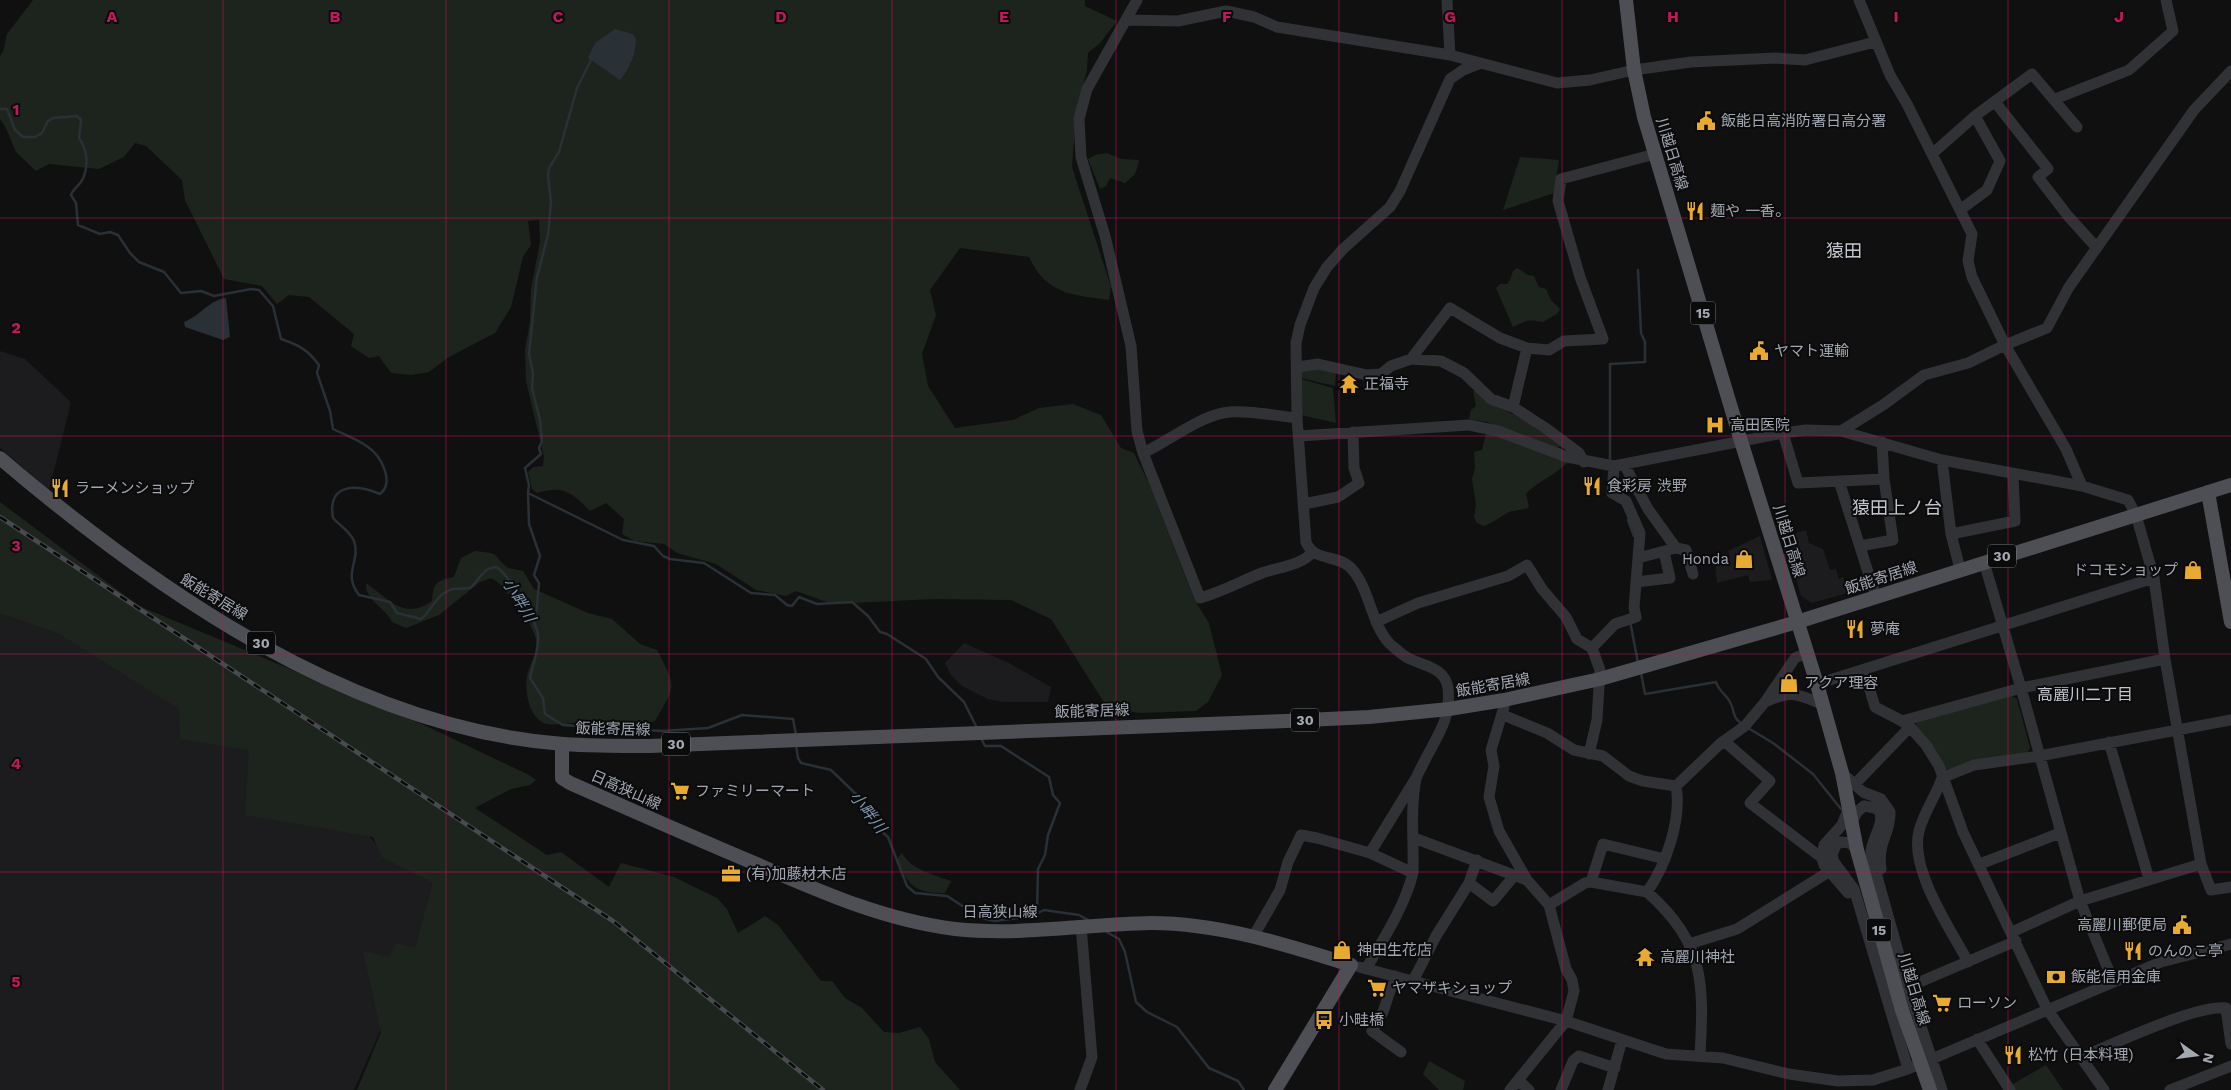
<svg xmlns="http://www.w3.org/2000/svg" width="2231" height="1090" viewBox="0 0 2231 1090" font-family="'Work Sans','Noto Sans JP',sans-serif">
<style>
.built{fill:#1c1c1e}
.green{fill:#1d241d}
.water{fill:#293036}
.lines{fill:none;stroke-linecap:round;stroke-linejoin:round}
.stream{stroke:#293036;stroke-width:2.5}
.minor{stroke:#313236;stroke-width:11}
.major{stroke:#4d4f55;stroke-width:14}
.rail-casing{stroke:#484a4f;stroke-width:4.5}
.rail{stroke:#0b0b0c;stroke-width:2.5;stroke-dasharray:8;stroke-linecap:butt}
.major-bridge{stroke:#4d4f55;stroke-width:14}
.grid{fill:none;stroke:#c2185b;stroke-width:1;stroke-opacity:0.55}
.labels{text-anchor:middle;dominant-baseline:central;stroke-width:4;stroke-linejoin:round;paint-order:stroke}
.shield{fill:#0b0b0c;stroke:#757880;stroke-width:1}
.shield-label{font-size:14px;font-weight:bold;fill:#a2a7b2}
.poi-label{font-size:15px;fill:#a2a7b2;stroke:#0b0b0c;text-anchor:start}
.street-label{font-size:15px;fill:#a2a7b2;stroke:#0b0b0c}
.water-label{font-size:16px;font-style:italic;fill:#7a94ac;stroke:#0b0b0c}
.neighbourhood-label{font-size:16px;fill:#c3c6ce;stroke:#0b0b0c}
.quarter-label{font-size:18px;fill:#c3c6ce;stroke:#0b0b0c}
.grid-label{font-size:16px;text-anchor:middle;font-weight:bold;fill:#c2185b;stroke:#0b0b0c;stroke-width:4;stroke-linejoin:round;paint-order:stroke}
</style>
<rect width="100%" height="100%" fill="#101011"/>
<path class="built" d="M0,351l25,8 46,43 -22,88 -49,-42z
M1806,530l3,13 14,6 7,21 6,-1 3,10 4,-2 5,16 -36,10 -11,-7 -18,-59z
M1760,536l12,44 -22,2 -2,-7 -31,8 -2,-22 15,-4 -2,-6z
M0,596l257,147 110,91 20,22 52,28 -20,60 -65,146h-354z
M964,643l45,20 42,24 -3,15h-45l-15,-3 -26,-13 -11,-11 -6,-12z"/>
<path class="green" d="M33,0h1052v6l32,15 -17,22 -12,10 -1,17 -11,43 -4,54 39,120 -2,13c-37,-5 -63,-6 -80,-43l-69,-9 -30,42 6,25 -14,39 6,32 27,42 58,-8 26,-12 34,-4 28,11 20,33 13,5 16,33 44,113 15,24 13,52 -14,27 -12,9 -57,2 -32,-6 -56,-88 -40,-19 -77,-1 -102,5 -36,-13 -10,5 -30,-6 -40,-26 -39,-11 -13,-9 -29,-3 -13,-7 2,-15 -18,-16 -16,8c-18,-19 -28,-26 -53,-18l-5,-4 -4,-17 5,-5 10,-1 1,-9 -18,-76 -1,-31 5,-29 1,-32 9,-47 -1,-22 -11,1 3,24 -8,12 -12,50 -16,26 -46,24 -20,15 -18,3 -20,-2 -12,-17 -10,2 -18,-12 3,-12 -45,-37 -20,-2 -12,9 -15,-18 -38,-7 -39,-79 -3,-20 -36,-34 -11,-3 -11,14 -25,12 -50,-5 -13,7 -20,-19 -10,-24 -6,-9v-63l3,-4 4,-18z
M1107,153l14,6 18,1v2l-4,12 -10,9 -15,-5 -4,8 -6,3 -12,-30 7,-4z
M1520,157l39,3 -5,33 -51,17z
M1517,268l11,7 6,1 5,11 7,2 5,11 9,9 -3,5 -14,8c-16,-3 -15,-2 -30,5l-17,-39 4,-4h7l3,-4 3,-9z
M1317,367l19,5 -1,14 -34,-8 1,-7z
M1301,379l32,9 3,35 -35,-8z
M1479,390l7,11 39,19 36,26 -5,2 -69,-26 -18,-3 2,-9 5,-4 -3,-15z
M1491,433l72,27 4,3c-12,12 -33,21 -41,31l3,13c-8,4 -13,3 -20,5 -9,4 -15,11 -25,14l-7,-3 -3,-6 2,-12 -4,-26 3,-11 -1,-16 8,-2 4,-16z
M0,502l139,104 285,119 103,49 9,6 -6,5 -19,4 -36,19 72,47 14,-3 48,35 12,-24 53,14 43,21 10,11 11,24 27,-17 13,9 43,56h11l13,17 17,10 22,24 15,1 21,-6 9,12 6,23 25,28h-603l24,-58 -18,-81 26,6 7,-14 19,5 18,-65 -51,-26 -9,-20 -128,-22 4,-65 -69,-11 -1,-30 -121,-76 -58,-20z
M475,551c28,3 15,2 33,17l15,3 11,18 54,24 24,6 28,25 17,6c20,38 19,35 -2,71 -23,6 -49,1 -72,1 -11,0 -24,4 -35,2 -19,-2 -25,-36 -20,-52 3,-11 11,-21 8,-33 -2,-10 -17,-33 -22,-44l-6,-1 -9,-11 -8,-5 -11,4 -41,33 -33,13 -14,-6c-7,-15 -27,-21 -26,-39 23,16 38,38 66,18 1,-18 5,-21 22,-24l7,-19z
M2010,695l7,4 13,49 -4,7 -77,15 -6,-2 -28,-40 2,-7z
M902,853c9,17 33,22 49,28l-6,12c-30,0 -37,-7 -48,-34z
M1429,1061l36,20 -2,9h-24l-16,-16z
M2046,1065l17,25h-49l-3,-5z"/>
<path class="water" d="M615,29l18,5 3,5c0,15 -6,29 -16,41l-32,-22 7,-15z
M226,298l4,39 -7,3 -38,-13 -1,-5c16,-6 25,-22 42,-24z"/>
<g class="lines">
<path class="stream" d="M591,60l-14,28 -18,64 -10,16 -1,8 3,26 -3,33 -11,42 -8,77 4,19 -1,15 8,32 2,21 -3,7 2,6 -16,14 4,17 -1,8 95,47 31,6 9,10 7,3 34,4 47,30 24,2 12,10 5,1 7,-9 18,7 35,-2 16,14 12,16 7,2 39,25 12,18 26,25 13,26
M0,109h7l8,21 8,7h12l7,-4 6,-12 5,-3 24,-2 4,4 -2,18c9,12 10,31 2,44 -4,5 -8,7 -10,13l5,8 2,22 22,9 10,-2 8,3 12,18 9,9 25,10 17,21 20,-2 13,5 37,-7 8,1 14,16 8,33c18,6 27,11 38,26l-2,8 13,38 3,18c12,6 24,10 35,18 13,9 27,35 12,47 -24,-10 -53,-11 -47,24 7,8 17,13 21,23 7,21 -12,32 5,54l31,7 7,11 24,6c11,-9 15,-24 29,-29 6,-2 14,-1 20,-2 9,-7 12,-20 26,-21 11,5 42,56 42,69 1,15 -5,27 -8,42l13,20 2,16 18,11 99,6 46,-3 34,-13 51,4 3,16
M1610,461v-97l35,-2v-20l-4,-9 -3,-63
M528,493l1,31 11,32 -6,19 5,8 -3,35 -2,2
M1628,520l6,16
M1630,621l8,42
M1641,673l4,21 71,-12c3,10 10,12 14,20 5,9 2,15 11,21
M1748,728l25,15 40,31 28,35
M981,738l4,8h16l48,31 4,18 7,8 -12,32 -3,20 -7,14 -1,44
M796,745l2,13 3,5 30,7 28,27 18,30 11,10 19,49 8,7 32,3 34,22 14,3 37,-5 12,-6 35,5 11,6
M1105,931l14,8 6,13 11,50 11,10 30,15 32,41 29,13 6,9"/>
<path class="minor" d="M1137,0l-50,89 -8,30 2,38 24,79 26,110 6,85 6,22 57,145c22,-6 41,-17 62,-25 17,-6 38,-7 51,-21
M1447,0l3,55
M1859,0l31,75 17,29 65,130 -4,27 4,16 33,68 61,104 16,37
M1127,20l51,1 48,-10 28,6 23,10 173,28 107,28 33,-3 44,-10 57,-8 84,-4 30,2 70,-18
M2055,99l74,-29 44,-39 -7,-31
M1995,102l53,67 -10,8 30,39 29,32
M1932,154l43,-38 57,-42 45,53
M1960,210l27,-20 13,-29 -25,-45
M1411,359l39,-51 50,30 27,10 22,2 15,-9 39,-2 -23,-62 -22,-76 3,-22 94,-25
M1298,367l20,-3 49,11 14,-1 10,-8 20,-7 30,2 23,12 27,26 22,8 31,20 35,26 5,9
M1513,407l14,-59
M1841,431l101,29 140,26 46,14 8,15 18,63
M1783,433l15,50 86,-4
M1299,436l170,-11 29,6 69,26 47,9 169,-33 23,-3 35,1 42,-26 41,-30 44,-12 37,-18 42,-17 22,-41 125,-177 37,-39
M1143,453c24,-11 54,-35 80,-40 21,-4 53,3 74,5
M1942,460l9,74 9,35
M1624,464l24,45 28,39
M1839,481l37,116
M1304,504l34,-7 21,-14 -5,-15 -1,-36
M1951,534l64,-13 -2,-46
M1860,546l33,-6 -9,-61 -2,-37
M1638,558l38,-10 10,2 7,24
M1984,562l37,126 59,213 33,80
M1636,582l34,-4 -6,-26
M1376,622l42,-19 90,-27 19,-11 15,24 24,28 11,22 15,9 8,22 -3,50 -8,34
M1592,648l23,-24 21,-7 -2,-9 6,-75 -14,-32 -14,-8 2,-27
M1864,670l11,37 27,14 8,6 16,18 13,21 24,66 84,177 57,81
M1817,684l337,-106 11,81 36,205 -121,37 -68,31
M1765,702c27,-12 31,-8 57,2
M1504,707l-13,43 3,16 -5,31 10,34 28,49
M1503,715l44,18 27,17 29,6 26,20 14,5 33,5c6,32 -10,80 -29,106l-56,-10 -6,1 -36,22
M1902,721l119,-33 144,-29
M1724,741l46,40 -20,22 72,55
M2109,742l40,137
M1842,773l21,19 18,7 9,13c1,22 -13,29 -9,57
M1854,785l56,-58
M1676,786l45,-43 24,-17 20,-24 30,-44 12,-5
M1852,822l5,-10 7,-6 11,2 5,4c4,15 -10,28 -9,43l37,132 34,103
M1414,838l113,42 22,25 17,64 6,11 2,11 -8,30 -56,69
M1857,850l-7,-7 -9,-1 -5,3 -4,10 2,7 20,27 54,180
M1370,853l43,20
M1980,864l80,-31
M2201,864l10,26 20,-3
M1591,882l12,-38 62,15
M1469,883l24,18 22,-26
M1647,892c58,51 57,92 53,163
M1848,893l-24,-28 -2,-7 2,-13 18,-20 7,-18
M1253,937l27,-47 8,-28 13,-27 16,3 53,15 46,-75
M1689,944l48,-15 93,-58
M1968,962c-18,-34 -59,-93 -49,-131 5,-19 17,-35 23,-53l32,-13 65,-9 192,-36
M1359,967l207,54 100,33 57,4 66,16 49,7 35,-1 35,-11 253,-107 70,-18
M1366,969c18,-31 38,-61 47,-96 1,-31 -3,-64 3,-94 2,-7 7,-14 10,-21 13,-25 25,-40 22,-70 -3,-21 -25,-22 -40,-30 -6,-3 -13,-10 -18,-14 -20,-21 -20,-57 -40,-77 -14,-13 -36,-5 -44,-25l-9,-124 -1,-75 4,-18 14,-37 13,-21 16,-18 47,-42 10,-16 50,-112 13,-9 18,-7
M1395,976l-12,36 -11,19 29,21
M1413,981l23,-45 33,-53 8,-23
M1908,987l108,-46
M1977,1039l33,51
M2081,1057c31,-12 116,-53 145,-49l5,36
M1519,1081l10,9
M1080,1090l12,-33 -11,-131
M1561,1090l12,-29 6,-5 36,12
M1608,1090l14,-50
M2170,1090l61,-24"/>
<path class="major" d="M1626,0l8,70 10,47 97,324 76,243 25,89 15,77 45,160
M0,458c156,133 352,270 563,286 29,2 58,2 87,2l636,-25 83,-4 80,-8 55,-9 96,-21 197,-57 434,-137
M2208,492l23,130
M562,744v34l8,5c61,27 122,54 184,80 65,28 129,57 201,66 65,7 131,-5 196,-6 68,0 136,22 200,42l-76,125"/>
<g class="rail-casing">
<path id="rail" d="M0,517l613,404 210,169"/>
</g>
<use href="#rail" class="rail"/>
<path class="major-bridge" d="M1902,1010l28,80"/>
</g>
<path class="grid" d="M223,0v1090M446,0v1090M669,0v1090M892,0v1090M1116,0v1090M1339,0v1090M1562,0v1090M1785,0v1090M2008,0v1090M0,218h2231M0,436h2231M0,654h2231M0,872h2231"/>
<defs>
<g id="civic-bare" transform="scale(1.5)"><path d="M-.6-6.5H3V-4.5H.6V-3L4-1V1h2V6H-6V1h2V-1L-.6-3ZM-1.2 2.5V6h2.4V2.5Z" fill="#e8aa31" stroke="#0b0b0c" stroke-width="2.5" paint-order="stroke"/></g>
<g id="restaurant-bare" transform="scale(1.5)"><path d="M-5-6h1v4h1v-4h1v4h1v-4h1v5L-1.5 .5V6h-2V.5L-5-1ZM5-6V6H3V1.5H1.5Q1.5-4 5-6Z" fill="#e8aa31" stroke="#0b0b0c" stroke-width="2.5" paint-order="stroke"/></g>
<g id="temple-bare" transform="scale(1.5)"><path d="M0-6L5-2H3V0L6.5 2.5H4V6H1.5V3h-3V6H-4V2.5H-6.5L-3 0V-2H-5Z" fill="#e8aa31" stroke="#0b0b0c" stroke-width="2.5" paint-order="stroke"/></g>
<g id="hospital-bare" transform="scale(1.5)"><path d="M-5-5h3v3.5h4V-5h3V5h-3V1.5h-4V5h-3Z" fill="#e8aa31" stroke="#0b0b0c" stroke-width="2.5" paint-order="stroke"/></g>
<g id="shop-bare" transform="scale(1.5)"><path d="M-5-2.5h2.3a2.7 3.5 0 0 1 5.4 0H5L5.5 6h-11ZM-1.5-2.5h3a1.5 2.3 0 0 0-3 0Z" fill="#e8aa31" stroke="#0b0b0c" stroke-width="2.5" paint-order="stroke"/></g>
<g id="supermarket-bare" transform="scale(1.5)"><path d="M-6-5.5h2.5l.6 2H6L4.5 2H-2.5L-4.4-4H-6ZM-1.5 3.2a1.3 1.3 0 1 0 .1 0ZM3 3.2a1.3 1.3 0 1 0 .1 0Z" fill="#e8aa31" stroke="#0b0b0c" stroke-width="2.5" paint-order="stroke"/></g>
<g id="office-bare" transform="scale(1.5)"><path d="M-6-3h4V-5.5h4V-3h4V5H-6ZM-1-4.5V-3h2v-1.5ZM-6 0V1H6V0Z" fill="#e8aa31" stroke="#0b0b0c" stroke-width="2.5" paint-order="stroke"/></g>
<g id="bank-bare" transform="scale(1.5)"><path d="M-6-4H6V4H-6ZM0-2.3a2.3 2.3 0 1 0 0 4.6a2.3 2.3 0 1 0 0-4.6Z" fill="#e8aa31" stroke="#0b0b0c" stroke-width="2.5" paint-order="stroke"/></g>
<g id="bus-bare" transform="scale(1.5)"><path d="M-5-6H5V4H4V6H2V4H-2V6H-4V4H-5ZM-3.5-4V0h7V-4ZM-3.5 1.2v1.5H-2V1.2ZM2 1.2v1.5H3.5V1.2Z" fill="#e8aa31" stroke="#0b0b0c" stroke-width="2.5" paint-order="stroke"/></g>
</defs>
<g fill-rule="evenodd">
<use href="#civic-bare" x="1706" y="121"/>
<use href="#restaurant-bare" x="1695" y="211"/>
<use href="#civic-bare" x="1759" y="351"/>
<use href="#temple-bare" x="1349" y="384"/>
<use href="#hospital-bare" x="1715" y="425"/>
<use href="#restaurant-bare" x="1592" y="486"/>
<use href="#restaurant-bare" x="60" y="488"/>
<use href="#shop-bare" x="1744" y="559"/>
<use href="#shop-bare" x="2193" y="570"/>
<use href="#restaurant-bare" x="1855" y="629"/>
<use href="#shop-bare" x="1789" y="683"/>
<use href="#supermarket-bare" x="680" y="791"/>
<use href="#office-bare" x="731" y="874"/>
<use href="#civic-bare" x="2182" y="925"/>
<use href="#shop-bare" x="1342" y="950"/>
<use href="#restaurant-bare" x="2133" y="951"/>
<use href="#temple-bare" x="1645" y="957"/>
<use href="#bank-bare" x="2056" y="977"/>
<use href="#supermarket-bare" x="1377" y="988"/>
<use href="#supermarket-bare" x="1942" y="1003"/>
<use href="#bus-bare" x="1324" y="1020"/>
<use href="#restaurant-bare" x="2013" y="1055"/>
</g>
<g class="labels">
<g class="shield">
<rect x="1690.5" y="301.5" width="25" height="23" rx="4"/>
<rect x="1988" y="544.5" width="28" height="23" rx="4"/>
<rect x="247" y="631.5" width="28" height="23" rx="4"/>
<rect x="1291" y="708.5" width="28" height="23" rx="4"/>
<rect x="662" y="732.5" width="28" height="23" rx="4"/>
<rect x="1866.5" y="918.5" width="25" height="23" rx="4"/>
</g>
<g class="shield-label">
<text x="1703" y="313">15</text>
<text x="2002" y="556">30</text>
<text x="261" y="643">30</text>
<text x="1305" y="720">30</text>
<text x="676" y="744">30</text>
<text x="1879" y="930">15</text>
</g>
<g class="poi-label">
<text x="1721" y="121">飯能日高消防署日高分署</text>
<text x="1710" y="211">麺や 一香。</text>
<text x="1774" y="351">ヤマト運輸</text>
<text x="1364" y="384">正福寺</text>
<text x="1730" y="425">高田医院</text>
<text x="1607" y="486">食彩房 渋野</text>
<text x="75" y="488">ラーメンショップ</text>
<text x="1729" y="559" text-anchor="end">Honda</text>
<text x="2178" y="570" text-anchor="end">ドコモショップ</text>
<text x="1870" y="629">夢庵</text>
<text x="1804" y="683">アクア理容</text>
<text x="695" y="791">ファミリーマート</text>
<text x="746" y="874">(有)加藤材木店</text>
<text x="2167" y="925" text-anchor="end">高麗川郵便局</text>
<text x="1357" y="950">神田生花店</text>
<text x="2148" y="951">のんのこ亭</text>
<text x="1660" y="957">高麗川神社</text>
<text x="2071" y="977">飯能信用金庫</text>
<text x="1392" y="988">ヤマザキショップ</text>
<text x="1957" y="1003">ローソン</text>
<text x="1339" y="1020">小畦橋</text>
<text x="2028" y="1055">松竹 (日本料理)</text>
</g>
<g class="street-label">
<text transform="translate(1672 154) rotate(73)">川越日高線</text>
<text transform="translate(1789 541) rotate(73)">川越日高線</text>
<text transform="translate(1881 578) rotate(-18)">飯能寄居線</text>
<text transform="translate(214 597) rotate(31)">飯能寄居線</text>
<text transform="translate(1493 685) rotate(-10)">飯能寄居線</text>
<text transform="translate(1092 711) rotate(-2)">飯能寄居線</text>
<text transform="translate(613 729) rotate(1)">飯能寄居線</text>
<text transform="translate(626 790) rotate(24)">日高狭山線</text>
<text x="1000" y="912">日高狭山線</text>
<text transform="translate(1914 989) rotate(73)">川越日高線</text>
</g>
<g class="water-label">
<text transform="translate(519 600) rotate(59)">小畔川</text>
<text transform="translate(868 812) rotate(52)">小畔川</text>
</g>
<g class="neighbourhood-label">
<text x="2085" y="694">高麗川二丁目</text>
</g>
<g class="quarter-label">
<text x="1844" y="250">猿田</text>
<text x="1897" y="507">猿田上ノ台</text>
</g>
</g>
<g class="grid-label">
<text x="112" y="22">A</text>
<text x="335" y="22">B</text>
<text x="558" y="22">C</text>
<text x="781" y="22">D</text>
<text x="1004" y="22">E</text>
<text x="1227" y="22">F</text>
<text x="1450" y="22">G</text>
<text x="1673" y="22">H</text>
<text x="1896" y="22">I</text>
<text x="2119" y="22">J</text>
<text x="16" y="115">1</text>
<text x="16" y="333">2</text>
<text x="16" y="551">3</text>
<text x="16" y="769">4</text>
<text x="16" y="987">5</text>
</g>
<g transform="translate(2196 1055) rotate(104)" stroke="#0b0b0c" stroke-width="4" paint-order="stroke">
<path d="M0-4L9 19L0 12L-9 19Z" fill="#a2a7b2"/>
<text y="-8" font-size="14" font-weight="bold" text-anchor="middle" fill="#a2a7b2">N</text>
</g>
</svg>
